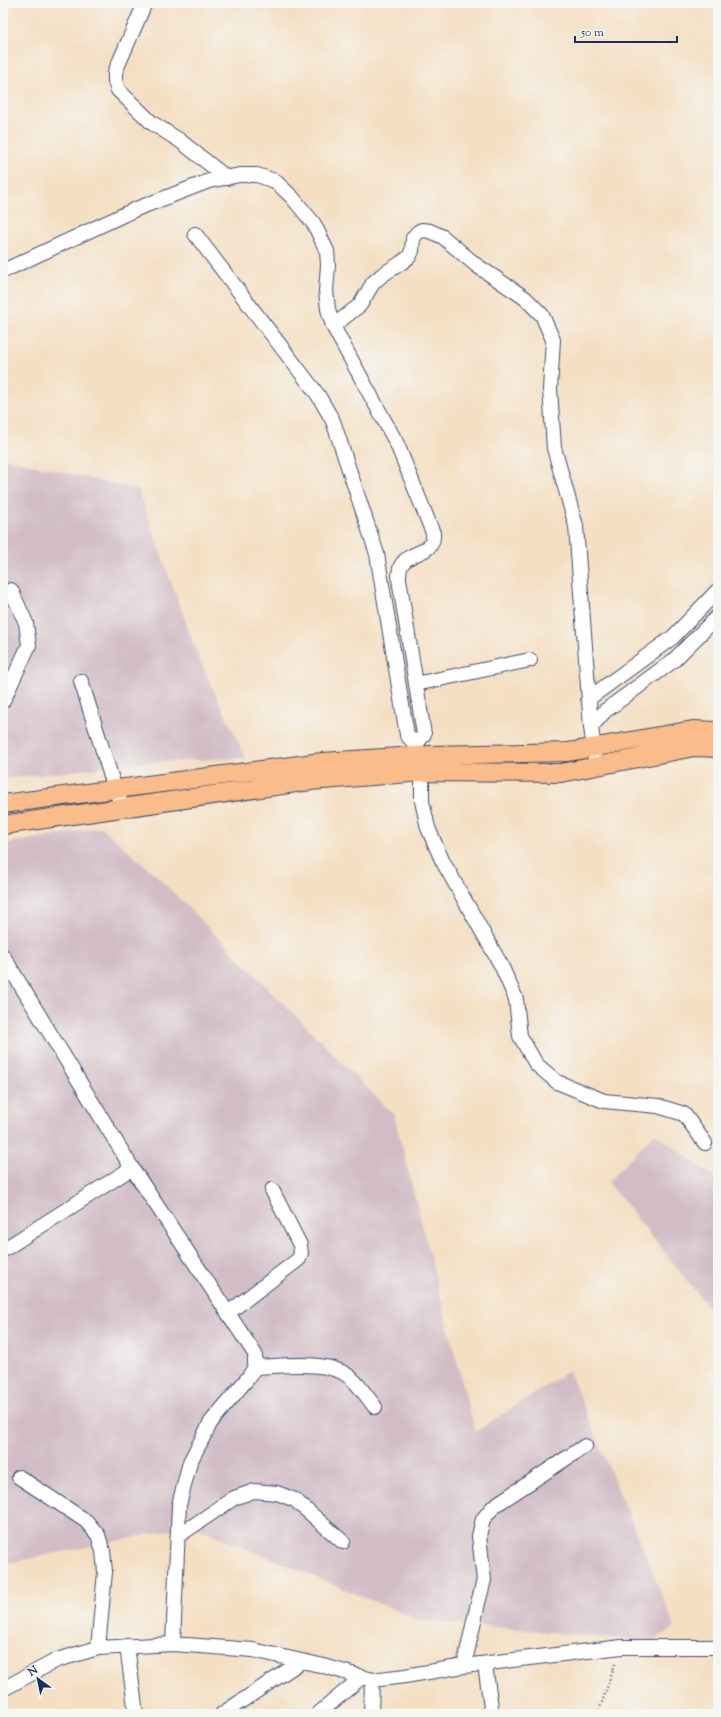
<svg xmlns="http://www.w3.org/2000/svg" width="721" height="1717" viewBox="0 0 721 1717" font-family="'Sorts Mill Goudy',serif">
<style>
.industrial{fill:#d2bdc6}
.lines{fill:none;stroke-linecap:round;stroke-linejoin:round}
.minor-casing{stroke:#3c496d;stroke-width:16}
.major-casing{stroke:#3c496d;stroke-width:20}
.path{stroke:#3c496d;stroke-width:2.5;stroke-dasharray:1 3;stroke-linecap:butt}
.minor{stroke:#fff;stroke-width:14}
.major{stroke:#fabc8b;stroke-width:18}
</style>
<rect width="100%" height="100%" fill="#f6f6f2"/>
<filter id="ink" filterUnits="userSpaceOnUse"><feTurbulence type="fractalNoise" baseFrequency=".025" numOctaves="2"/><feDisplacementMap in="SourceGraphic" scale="8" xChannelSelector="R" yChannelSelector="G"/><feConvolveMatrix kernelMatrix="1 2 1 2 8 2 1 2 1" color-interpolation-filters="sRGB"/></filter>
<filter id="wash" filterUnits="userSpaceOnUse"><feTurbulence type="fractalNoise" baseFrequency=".012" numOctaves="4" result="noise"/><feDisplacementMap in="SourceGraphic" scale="16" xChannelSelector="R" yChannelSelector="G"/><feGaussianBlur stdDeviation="0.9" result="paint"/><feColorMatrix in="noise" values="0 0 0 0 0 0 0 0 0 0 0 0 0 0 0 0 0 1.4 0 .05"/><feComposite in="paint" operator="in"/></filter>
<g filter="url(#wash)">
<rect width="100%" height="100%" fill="#f4dfc3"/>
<path class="industrial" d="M3,458l135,32 61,169 47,99 -95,4 -148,17z
M101,827l57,50 236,238 81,317 94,-61 106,256 -23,15 -233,-22 -227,-94 -189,38v-720z
M655,1133l63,47v139l-110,-137z"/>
</g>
<g filter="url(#ink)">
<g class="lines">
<g class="minor-casing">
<path id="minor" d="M145,3l-30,69v9l3,9 34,33 27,17 48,38
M195,234l123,161 15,26 44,133 30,181 9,10 6,27v29l6,27 14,32 59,105 15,34 4,37 16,28 21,18 47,19 54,5 26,8 21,29
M3,271l133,-62 73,-28 31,-6h17l18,6 17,16 22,27 13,27 1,14 -2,26 2,18 5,17 64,118 36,89c2,22 -22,17 -31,31 -3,4 -3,10 -3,15l25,155 -8,11
M333,326l27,-21 13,-22 9,-8 19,-12 8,-6 3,-6 1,-13 5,-6 4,-2 8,1 13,6 33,28 49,33 17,17 11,25 -3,49 4,59 22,78 15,201
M81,681l34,108 8,19
M416,684l114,-24
M588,699l85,-62 45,-47
M3,701l26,-56 -3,-22 -15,-33
M596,765l-5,-38 14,-16 69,-51 44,-44
M3,956l129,212 123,186v13l-7,11 -37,44 -21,40 -11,43 -6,139
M3,1250l129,-82
M228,1313l71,-54 2,-6 -1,-8 -28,-55
M255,1367c27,-1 75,-8 96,11 9,8 17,20 24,29
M19,1477l67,44 12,14 5,16 2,21 -7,76
M178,1536l56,-38 20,-7 23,2 18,7 48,42
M127,1646l9,68
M485,1665l7,49
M464,1666l14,-63 6,-23 -5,-44 4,-17 11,-13 91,-60
M3,1689l54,-29 41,-12 75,-4 80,6 71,16 48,14 33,-4 59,-10 157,-19h97
M222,1714l80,-53
M318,1714l44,-37
M371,1714l1,-34"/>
</g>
<g class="major-casing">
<path id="major" d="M3,804l319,-42 109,-7 137,-3 125,-22 25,1
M3,825l307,-44 112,-9 139,1 133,-26 24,1"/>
</g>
<path class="path" d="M598,1714l18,-53"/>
<use href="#minor" class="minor"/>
<use href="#major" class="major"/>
</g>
</g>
<rect width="721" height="1717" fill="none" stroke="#f6f6f2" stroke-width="16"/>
<g transform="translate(38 1679) rotate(327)" stroke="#f6f6f2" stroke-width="3" paint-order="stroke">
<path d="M0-3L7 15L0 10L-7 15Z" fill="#1b2f5e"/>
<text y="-6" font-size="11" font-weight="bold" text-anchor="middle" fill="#1b2f5e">N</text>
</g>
<path d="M575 36v6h102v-6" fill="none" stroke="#1b2f5e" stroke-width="2"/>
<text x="581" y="36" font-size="12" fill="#1b2f5e" stroke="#f6f6f2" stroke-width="3" paint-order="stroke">50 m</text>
</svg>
